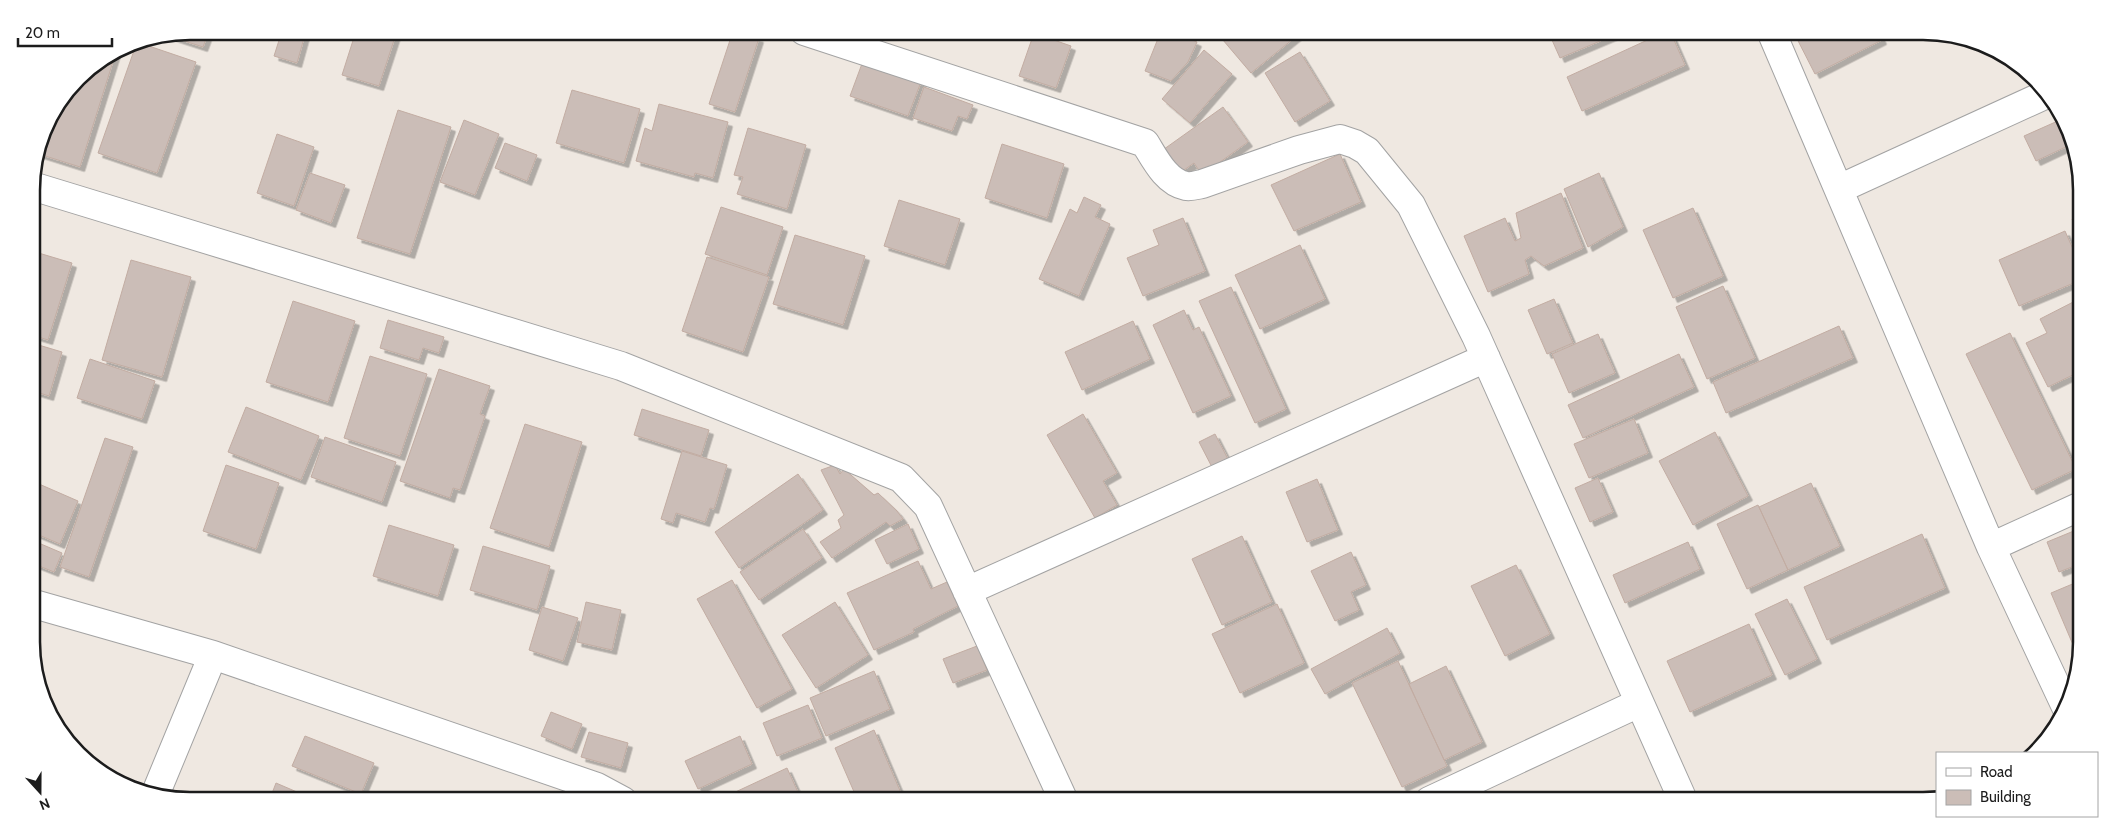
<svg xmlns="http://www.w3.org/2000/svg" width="2113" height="832" viewBox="0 0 2113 832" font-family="Cabin,sans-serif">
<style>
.building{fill:#cbbdb7;stroke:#c2aca2;filter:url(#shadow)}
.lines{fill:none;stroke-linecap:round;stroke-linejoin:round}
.minor-casing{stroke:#a3a3a3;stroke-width:30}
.minor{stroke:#fff;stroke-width:28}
.rim{fill:none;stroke:#1c1c1c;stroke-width:2.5}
</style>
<defs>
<filter id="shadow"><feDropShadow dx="4.5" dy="4.5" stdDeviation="0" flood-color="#0004"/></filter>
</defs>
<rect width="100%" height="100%" fill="#efe8e1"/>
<path class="building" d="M190,31h19l-6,16 -34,-11z
M282,31h24l-9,32 -23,-7z
M356,31h41l-18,55 -37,-11z
M733,31l26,7 -24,74 -26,-8z
M1161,31h9l27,11 -9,20 -17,19 -26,-10z
M1219,31h84l-52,42 -34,-40z
M1548,31h76l-64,27z
M1667,31h3l15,34 -103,46 -15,-34z
M1793,31h85l4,9 -67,34z
M1034,33l37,13 -15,42 -37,-12z
M137,42l59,20 -39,111 -59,-20z
M1204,50l28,24 -42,49 -28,-24z
M116,52l-36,115 -41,-13 9,-34 37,-49z
M1300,52l30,49 -35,21 -30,-49z
M863,61l58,21 -13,34 -58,-20z
M924,87l49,18 -6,14 -9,-3 -6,15 -39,-13z
M572,90l68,19 -16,54 -68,-20z
M659,104l69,18 -15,56 -18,-5 -1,4 -58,-16 9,-33 7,3z
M1223,107l25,35 -46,33 -8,-12 -17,12 -17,-23z
M398,110l53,17 -41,127 -53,-16z
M464,120l35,14 -24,61 -35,-13z
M2060,120l10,25 -34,16 -12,-25z
M748,128l58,17 -19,64 -50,-15 6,-17 -9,-2z
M277,134l37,13 -20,59 -37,-13z
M505,143l32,12 -10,26 -32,-13z
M1002,144l62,20 -17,54 -62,-20z
M1340,154l21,48 -67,29 -23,-46z
M310,173l35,12 -14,38 -35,-13z
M1599,173l24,54 -35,20 -24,-58z
M1561,193l22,55 -39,18 -13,-10 -6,4 4,14 -41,18 -24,-56 41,-18 10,23 6,-3 -5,-25z
M1084,197l17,8 -6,12 15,7 -31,72 -40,-17 31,-70 7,4z
M899,200l61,19 -15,46 -61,-19z
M721,207l62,20 -16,48 -62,-21z
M1693,208l30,68 -50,22 -30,-68z
M2080,215l1,21 -9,-17z
M1183,218l22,53 -62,25 -16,-38 32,-13 -6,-15z
M2065,231l16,36v13l-62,26 -20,-46z
M795,235l70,21 -22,69 -70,-21z
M1300,245l25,54 -65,30 -25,-54z
M32,251l40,12 -24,77 -16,-5z
M707,257l62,20 -26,75 -61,-21z
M131,260l60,17 -29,100 -60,-17z
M1723,286l32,72 -48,21 -31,-72z
M1231,287l55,122 -31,14 -56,-122z
M2081,298v73l-33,16 -22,-44 21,-10 -7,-14z
M1554,299l19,44 -26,11 -19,-44z
M293,301l62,20 -27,81 -62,-20z
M1184,310l9,20 6,-3 32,69 -38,17 -40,-88z
M388,320l56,17 -5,16 -16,-5 -4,12 -39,-12z
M1133,321l17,38 -68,31 -17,-38z
M1839,326l14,32 -127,55 -13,-31z
M2010,333l66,136 -44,21 -66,-136z
M1598,334l17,39 -46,20 -17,-39z
M32,343l30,9 -13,44 -16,-5z
M1679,354l15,33 -111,51 -15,-33z
M370,356l57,18 -27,82 -56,-18z
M90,359l65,22 -13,38 -65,-21z
M439,369l51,17 -10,28 5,2 -25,74 -7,-2 -3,10 -50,-17z
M2081,379v18l-7,-15z
M246,407l73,29 -18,44 -73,-28z
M642,409l67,21 -8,26 -67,-21z
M1083,414l34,59 -14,8 14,24 -22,13 -48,-83z
M1634,419l14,34 -59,25 -15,-34z
M525,424l57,18 -33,105 -59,-19z
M1715,432l33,64 -55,29 -34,-64z
M1215,434l15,29 -16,8 -15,-29z
M325,437l71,25 -14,40 -71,-25z
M105,438l28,9 -44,130 -29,-10z
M682,451l45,14 -13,44 -4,-1 -5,14 -29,-9 -3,10 -12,-4z
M226,465l53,18 -23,66 -53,-18z
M835,465l5,9 4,-5 30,26 4,-2 19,18 6,8 -13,7 -4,-4 -54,36 -12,-16 21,-14 -3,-8 6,-5 -23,-45z
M798,474l25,36 -84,58 -24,-36z
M1598,478l15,34 -23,10 -15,-34z
M1317,479l21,51 -31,12 -21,-50z
M1811,483l29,63 -52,24 -29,-63z
M39,484l39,17 -18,43 -26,-11 -1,-36z
M1758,505l30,65 -41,19 -30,-65z
M908,524l11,25 -32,15 -12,-24z
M389,525l65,20 -16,51 -65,-20z
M2081,528l1,35 -23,9 -12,-30z
M803,529l19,29 -63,42 -19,-28z
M1922,534l23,54 -118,52 -23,-53z
M1242,536l30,66 -50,23 -30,-66z
M34,541l28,12 -8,19 -20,-8z
M1688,542l12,27 -75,34 -12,-28z
M483,546l67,20 -13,44 -67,-20z
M1351,552l15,33 -15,7 8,18 -24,11 -24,-50z
M918,561l13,28 16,-7 11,24 -45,23 1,3 -40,18 -27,-57z
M1516,565l34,69 -45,22 -34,-70z
M732,580l60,109 -35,19 -60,-109z
M2082,580v62l-3,17 -28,-66z
M1787,599l30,60 -32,16 -30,-61z
M586,602l35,8 -9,40 -35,-8z
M835,602l33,53 -52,33 -34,-53z
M1277,604l27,59 -64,30 -28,-59z
M542,607l36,11 -15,43 -34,-11z
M1749,624l23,51 -82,37 -23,-51z
M1387,628l13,25 -75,41 -14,-25z
M977,646l10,24 -34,13 -10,-24z
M1398,661l49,105 -45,21 -50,-104z
M1446,666l36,76 -38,18 -35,-76z
M874,671l16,38 -64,27 -16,-38z
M808,705l14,33 -45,18 -14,-33z
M551,712l31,12 -10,25 -31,-13z
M874,730l27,63 -17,8h-26l-23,-53z
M589,732l39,11 -7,25 -40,-11z
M305,736l69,27 -13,31 -69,-28z
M740,736l12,28 -54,25 -13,-28z
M787,768l15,33h-86z
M276,783l21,9 -4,9h-24z"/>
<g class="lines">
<g class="minor-casing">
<path id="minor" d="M804,31l341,112c10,16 21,39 41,43 5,1 11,-1 16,-2l97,-34 41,-11 15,5 12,7 44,54 65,131 207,464
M1771,31l220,516 75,160
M32,186l589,180 280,112 27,28 136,295
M1839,189l210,-96
M1991,547l90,-41
M967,591l519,-233
M34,604l179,51
M155,795l58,-140 384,132 26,14
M1429,801l210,-98"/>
</g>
<use href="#minor" class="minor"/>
</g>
<path d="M0 0H2113V832H0ZM190 40H1923A150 150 0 0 1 2073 190V642A150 150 0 0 1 1923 792H190A150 150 0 0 1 40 642V190A150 150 0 0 1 190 40Z" fill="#fff" fill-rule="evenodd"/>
<path class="rim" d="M190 40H1923A150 150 0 0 1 2073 190V642A150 150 0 0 1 1923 792H190A150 150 0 0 1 40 642V190A150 150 0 0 1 190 40Z"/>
<rect x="1936" y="752" width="162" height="65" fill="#ffffff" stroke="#a4a4a4"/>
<rect x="1946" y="768" width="25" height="8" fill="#ffffff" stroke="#a4a4a4"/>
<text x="1980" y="777" font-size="15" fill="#1c1c1c">Road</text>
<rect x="1946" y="790" width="25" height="15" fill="#cbbdb7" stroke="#a4a4a4"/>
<text x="1980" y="802" font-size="15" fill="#1c1c1c">Building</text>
<g transform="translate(40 792) rotate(159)" stroke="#ffffff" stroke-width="4" paint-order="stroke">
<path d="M0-4L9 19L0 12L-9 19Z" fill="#1c1c1c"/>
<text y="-8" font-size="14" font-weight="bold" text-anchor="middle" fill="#1c1c1c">N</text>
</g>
<path d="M18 38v8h94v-8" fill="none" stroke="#1c1c1c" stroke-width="2.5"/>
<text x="25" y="38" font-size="15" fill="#1c1c1c" stroke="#ffffff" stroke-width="4" paint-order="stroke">20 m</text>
</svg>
